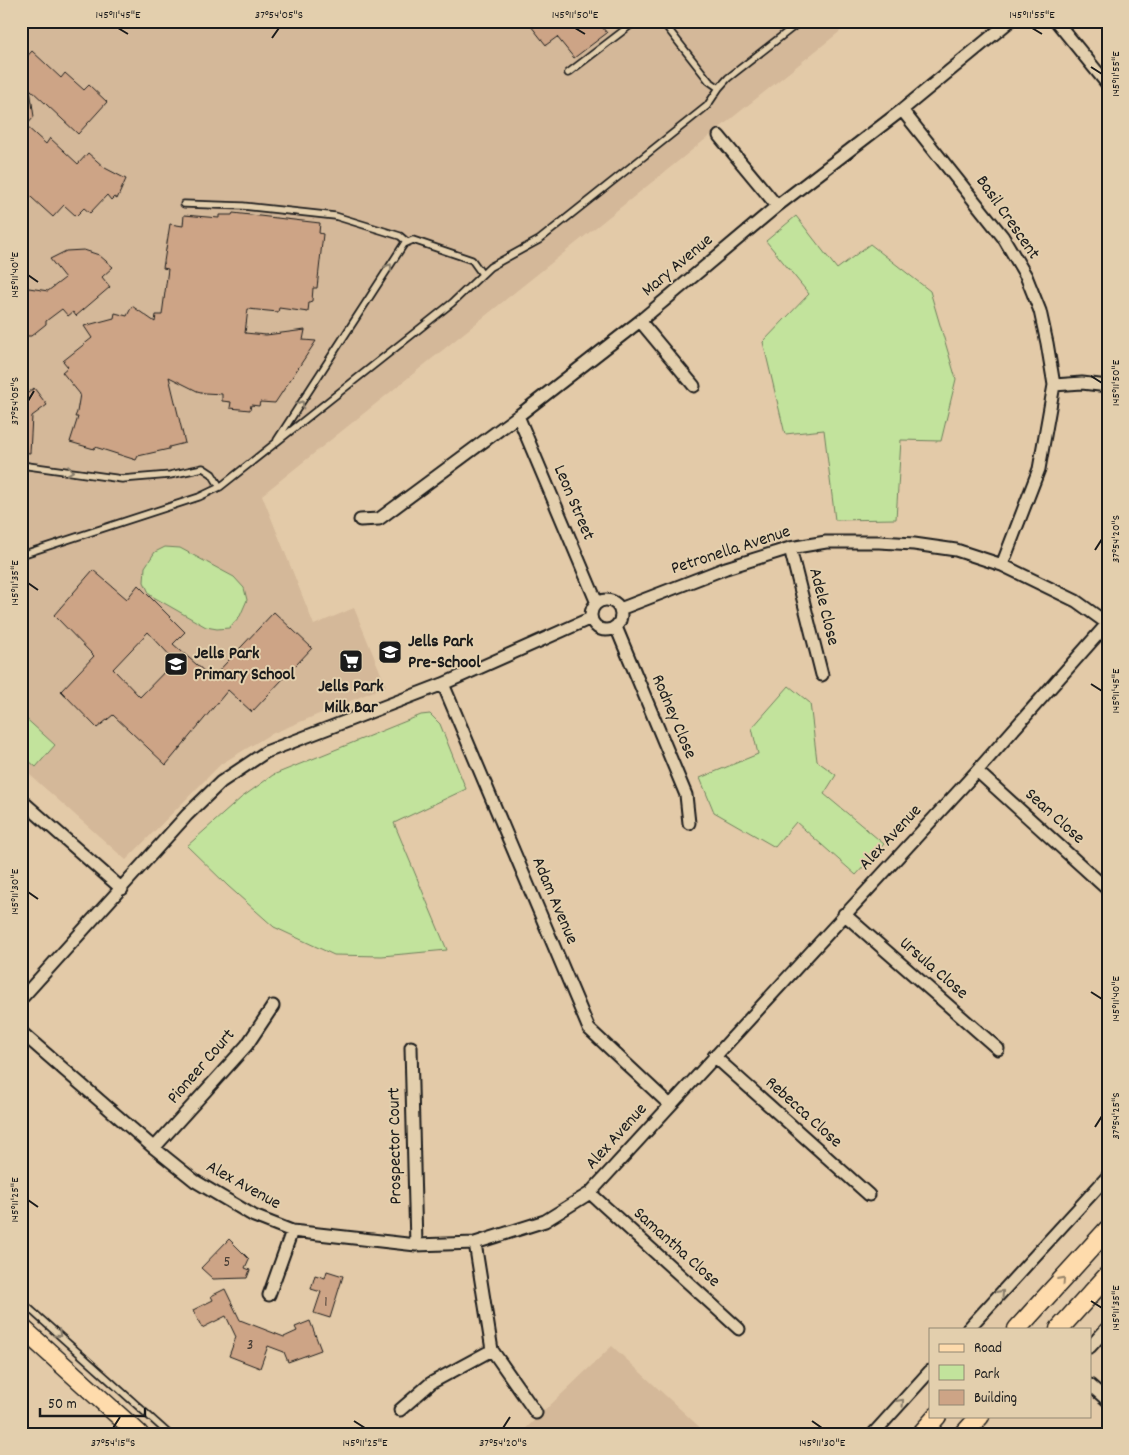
<svg xmlns="http://www.w3.org/2000/svg" width="1129" height="1455" viewBox="0 0 1129 1455" font-family="Dekko,sans-serif">
<style>
.built{fill:#d4b899}
.park{fill:#c2e39c;stroke:#6f805c}
.building{fill:#cda486;stroke:#1c1c1c;fill-rule:evenodd}
.lines{fill:none;stroke-linecap:round;stroke-linejoin:round}
.service-casing{stroke:#1c1c1c;stroke-width:9}
.minor-casing{stroke:#1c1c1c;stroke-width:15}
.primary-casing{stroke:#1c1c1c;stroke-width:21}
.service{stroke:#e3cfad;stroke-width:5.5}
.minor{stroke:#e3cfad;stroke-width:11}
.primary{stroke:#fedbac;stroke-width:18}
.oneway{stroke:#897e6c}
.oneway2{stroke:#98856b}
.ticks{fill:none;stroke:#1c1c1c;stroke-width:2}
.labels{text-anchor:middle;dominant-baseline:central;stroke-width:4;stroke-linejoin:round;paint-order:stroke}
.number-label{font-size:15px;fill:#483e36}
.street-label{font-size:18px;fill:#1c1c1c;stroke:#e3cfad}
.poi-label{font-size:18px;font-weight:bold;fill:#1c1c1c;stroke:#e3cfad;text-anchor:start}
.neatline{fill:none;stroke:#1c1c1c;stroke-width:2}
.ticks-label{font-size:12px;text-anchor:middle;fill:#1c1c1c}
</style>
<rect width="100%" height="100%" fill="#e3caa8"/>
<filter id="ink" filterUnits="userSpaceOnUse"><feTurbulence type="fractalNoise" baseFrequency=".02" numOctaves="2"/><feDisplacementMap in="SourceGraphic" scale="10" xChannelSelector="R" yChannelSelector="G"/><feConvolveMatrix kernelMatrix="1 2 1 2 8 2 1 2 1" color-interpolation-filters="sRGB"/></filter>
<g filter="url(#ink)">
<path class="built" d="M21,21h832l-591,474 52,130 40,-17 32,78 -117,49 -48,29 -95,96 -105,-93z
M612,1346l95,88h-187z"/>
<path class="park" d="M796,216l41,53 33,-25 60,47 26,88 -15,62 -40,-1 -5,79 -61,1 -11,-90 -39,4 -22,-92 46,-48 -43,-53z
M165,547l15,1 54,29 10,11 3,12 -7,16 -11,12 -12,1 -11,-2 -56,-32 -6,-13 1,-15 10,-15z
M789,686l21,17 7,58 19,14 -12,19 60,50 -28,31 -60,-53 -21,25 -61,-35 -14,-34 58,-24 -6,-26z
M21,714l34,31 -19,22 -15,-13z
M430,714l10,10 26,65 -72,34 53,127 -65,6 -48,-1 -60,-28 -46,-41 -41,-40 54,-48 32,-23 148,-60z"/>
<path class="building" d="M527,21h70l10,12 -33,25 -17,-21 -11,8z
M32,51l29,27 4,-5 19,17 5,-5 18,17 -29,32 -48,-45 4,28 -8,9 20,18 4,-6 28,26 10,-11 17,15 21,11 -9,20 -3,-2 -3,3 -4,-5 -17,18 -6,-5 -8,8 -12,-11 -11,12 -32,-29v-125z
M233,213l87,10 -1,10 4,1 -6,54h-4l-1,13 -3,1 -1,10 -29,-4 -1,4 -30,-3 -3,24 21,2 39,-5 -2,10 13,1 -41,62 -15,-1 -1,4 -8,-1 -1,5 -20,-2 1,-6 -9,-1v-7l-17,-1 -8,-2 -28,-14 16,66 -16,4v2l-31,7 -2,4 -41,-13 -1,2 -24,-7 8,-25h-3l2,-5 3,-18 -18,-22 6,-5 -5,-6 29,-23 -8,-12 30,-8 1,-5 12,3 5,-10 23,16 1,-7h6l6,-46 -5,-1 7,-44 13,2 1,-11 35,3v-3h13z
M84,250l15,5 14,12 -11,10 8,10 -34,29 -3,-4 -5,4 -6,-7 -16,12v3l-15,12h-5l-4,-7 1,-7 -2,-2v-26l8,-6 19,3 17,-13 -15,-19 16,-8z
M34,388l13,17 -15,11 -2,37 -9,-1v-60l7,1z
M93,570l34,29 11,-14 47,47 -12,12 39,34 62,-66 38,36 -60,64 -24,-22 -62,75 -53,-50 -16,13 -36,-37 33,-35 -40,-41zM148,632l27,29 -35,36 -27,-28z
M229,1239l20,20 -4,9 5,2 -3,8 -34,1 -12,-11z
M327,1271l16,5 -13,42 -16,-5 7,-21 -10,-3 4,-14 10,3z
M225,1289l15,31 44,17 13,-6 -2,-4 15,-6 11,29 -33,12 -4,-10 -16,-6 -8,22 -31,-12 7,-19 -10,-21 -24,12 -9,-18 20,-10 -2,-4z"/>
<g class="lines">
<g class="service-casing">
<path id="service" d="M568,73l68,-52
M719,88l9,-10 73,-57
M184,204l59,2 92,10 65,20 7,6
M277,440l127,-196 9,-4 59,20 10,14
M21,465l101,14 48,-4 33,-7 9,6 8,13
M21,555l178,-58 21,-10 232,-184 38,-36 49,-27 168,-134 12,-18 -10,-7 -47,-60
M21,1301l148,133"/>
</g>
<g class="minor-casing">
<path id="minor" d="M1056,21l52,64
M902,110l101,127 23,39 14,35 7,32 7,42 -15,84 -37,96
M719,136l58,70
M640,321l54,65
M1054,385l28,-2 26,3
M518,416l79,187
M360,520l19,-1 139,-103 122,-95 137,-115 125,-96 108,-89
M790,548l32,127
M591 615a15 15 0 1 1 30 0a15 15 0 1 1-30 0Z
M620,609l106,-41 64,-20 36,-6h53l35,2 42,6 46,15 74,36 32,23
M616,627l70,168 3,28
M443,684l146,345 81,76
M977,771l131,119
M21,800l101,89
M844,914l154,135
M21,999l166,-184 34,-33 45,-30 177,-68 148,-66
M21,1032l133,116 41,33 59,35 38,15 124,14 59,-2 70,-22 45,-28 387,-422 130,-147
M411,1047l5,198
M714,1056l155,139
M154,1148l93,-103 26,-39
M590,1193l149,136
M475,1243l17,107 44,63
M269,1295l23,-64
M968,1329l140,-153
M1090,1347l18,-20
M1090,1385l18,16
M400,1410l31,-27 61,-33
M873,1434l57,-63"/>
</g>
<g class="primary-casing">
<path id="primary" d="M21,1327l118,107
M1017,1329l91,-100
M1059,1329l49,-54
M921,1434l16,-18
M964,1434l16,-18"/>
</g>
<use href="#service" class="service"/>
<use href="#minor" class="minor"/>
<use href="#primary" class="primary"/>
</g>
<defs><path id="oneway-chevron" d="M-2-3.5L2.5 0L-2 3.5" fill="none" stroke-width="1.6" stroke-linecap="round" stroke-linejoin="round" transform="scale(1.25)"/></defs>
<g class="oneway">
<use href="#oneway-chevron" transform="translate(389 267) rotate(-57)"/>
<use href="#oneway-chevron" transform="translate(301 404) rotate(-57)"/>
<use href="#oneway-chevron" transform="translate(70 471) rotate(8)"/>
<use href="#oneway-chevron" transform="translate(1001 1293) rotate(-48)"/>
<use href="#oneway-chevron" transform="translate(58 1334) rotate(42)"/>
<use href="#oneway-chevron" transform="translate(901 1402) rotate(-48)"/>
</g>
<use class="oneway2" href="#oneway-chevron" transform="translate(1062 1280) rotate(-48)"/>
</g>
<path class="ticks" d="M118,28l10,6M575,28l10,6M1032,28l10,6M272,38l7,-10M1091,67l11,7M28,275l10,7M1091,376l11,7M28,401l6,-10M1095,550l7,-11M28,583l10,7M1091,684l11,7M28,892l10,7M1091,992l11,7M1095,1127l7,-11M28,1200l10,7M1091,1301l11,7M354,1421l11,7M812,1421l10,7M113,1428l7,-11M503,1428l7,-11"/>
<defs>
<g id="school-square" transform="scale(1.25)"><rect x="-9" y="-9" width="18" height="18" rx="4" fill="#1c1c1c" stroke="#e3cfad"/><path d="M0-5L7-2L0 1L-7-2ZM-4 1L0 2.5L4 1V4Q0 6-4 4Z" fill="#fff"/></g>
<g id="supermarket-square" transform="scale(1.25)"><rect x="-9" y="-9" width="18" height="18" rx="4" fill="#1c1c1c" stroke="#e3cfad"/><path d="M-6-5.5h2.5l.6 2H6L4.5 2H-2.5L-4.4-4H-6ZM-1.5 3.2a1.3 1.3 0 1 0 .1 0ZM3 3.2a1.3 1.3 0 1 0 .1 0Z" fill="#fff"/></g>
</defs>
<g fill-rule="evenodd">
<use href="#school-square" x="390" y="652"/>
<use href="#supermarket-square" x="351" y="661"/>
<use href="#school-square" x="176" y="664"/>
</g>
<g class="labels">
<g class="number-label">
<text x="227" y="1263">5</text>
<text x="326" y="1303">1</text>
<text x="250" y="1346">3</text>
</g>
<g class="street-label">
<text transform="translate(1007 218) rotate(55)">Basil Crescent</text>
<text transform="translate(678 266) rotate(-40)">Mary Avenue</text>
<text transform="translate(573 503) rotate(67)">Leon Street</text>
<text transform="translate(731 551) rotate(-18)">Petronella Avenue</text>
<text transform="translate(823 607) rotate(76)">Adele Close</text>
<text transform="translate(673 717) rotate(67)">Rodney Close</text>
<text transform="translate(1054 817) rotate(42)">Sean Close</text>
<text transform="translate(891 838) rotate(-47)">Alex Avenue</text>
<text transform="translate(554 901) rotate(67)">Adam Avenue</text>
<text transform="translate(933 969) rotate(41)">Ursula Close</text>
<text transform="translate(202 1067) rotate(-49)">Pioneer Court</text>
<text transform="translate(803 1113) rotate(42)">Rebecca Close</text>
<text transform="translate(617 1137) rotate(-48)">Alex Avenue</text>
<text transform="translate(396 1146) rotate(-91)">Prospector Court</text>
<text transform="translate(243 1186) rotate(29)">Alex Avenue</text>
<text transform="translate(676 1248) rotate(42)">Samantha Close</text>
</g>
<g class="poi-label">
<text x="408" y="642">Jells Park<tspan x="408" dy="21">Pre-School</tspan></text>
<text x="194" y="654">Jells Park<tspan x="194" dy="21">Primary School</tspan></text>
<text x="351" y="687" text-anchor="middle">Jells Park<tspan x="351" dy="21">Milk Bar</tspan></text>
</g>
</g>
<rect width="1129" height="1455" fill="none" stroke="#e3cfad" stroke-width="55"/>
<rect x="929" y="1328" width="162" height="90" fill="#e3cfad" stroke="#938773"/>
<rect x="939" y="1344" width="25" height="8" fill="#fedbac" stroke="#938773"/>
<text x="974" y="1352" font-size="15" fill="#1c1c1c">Road</text>
<rect x="939" y="1365" width="25" height="15" fill="#c2e39c" stroke="#938773"/>
<text x="974" y="1378" font-size="15" fill="#1c1c1c">Park</text>
<rect x="939" y="1390" width="25" height="15" fill="#cda486" stroke="#938773"/>
<text x="974" y="1402" font-size="15" fill="#1c1c1c">Building</text>
<path d="M40 1408v8h105v-8" fill="none" stroke="#1c1c1c" stroke-width="2.5"/>
<text x="48" y="1408" font-size="15" fill="#1c1c1c" stroke="#e3cfad" stroke-width="4" paint-order="stroke">50 m</text>
<rect x="28" y="28" width="1074" height="1400" class="neatline"/>
<g class="ticks-label">
<text x="118" y="18">145°11'45"E</text>
<text x="279" y="18">37°54'05"S</text>
<text x="575" y="18">145°11'50"E</text>
<text x="1032" y="18">145°11'55"E</text>
<text transform="translate(1115 74) rotate(-90)" y="4">145°11'55"E</text>
<text transform="translate(14 275) rotate(-90)" y="4">145°11'40"E</text>
<text transform="translate(1115 383) rotate(-90)" y="4">145°11'50"E</text>
<text transform="translate(14 401) rotate(-90)" y="4">37°54'05"S</text>
<text transform="translate(1115 539) rotate(-90)" y="4">37°54'20"S</text>
<text transform="translate(14 583) rotate(-90)" y="4">145°11'35"E</text>
<text transform="translate(1115 691) rotate(-90)" y="4">145°11'45"E</text>
<text transform="translate(14 892) rotate(-90)" y="4">145°11'30"E</text>
<text transform="translate(1115 999) rotate(-90)" y="4">145°11'40"E</text>
<text transform="translate(1115 1116) rotate(-90)" y="4">37°54'25"S</text>
<text transform="translate(14 1200) rotate(-90)" y="4">145°11'25"E</text>
<text transform="translate(1115 1308) rotate(-90)" y="4">145°11'35"E</text>
<text x="113" y="1446">37°54'15"S</text>
<text x="365" y="1446">145°11'25"E</text>
<text x="503" y="1446">37°54'20"S</text>
<text x="822" y="1446">145°11'30"E</text>
</g>
</svg>
